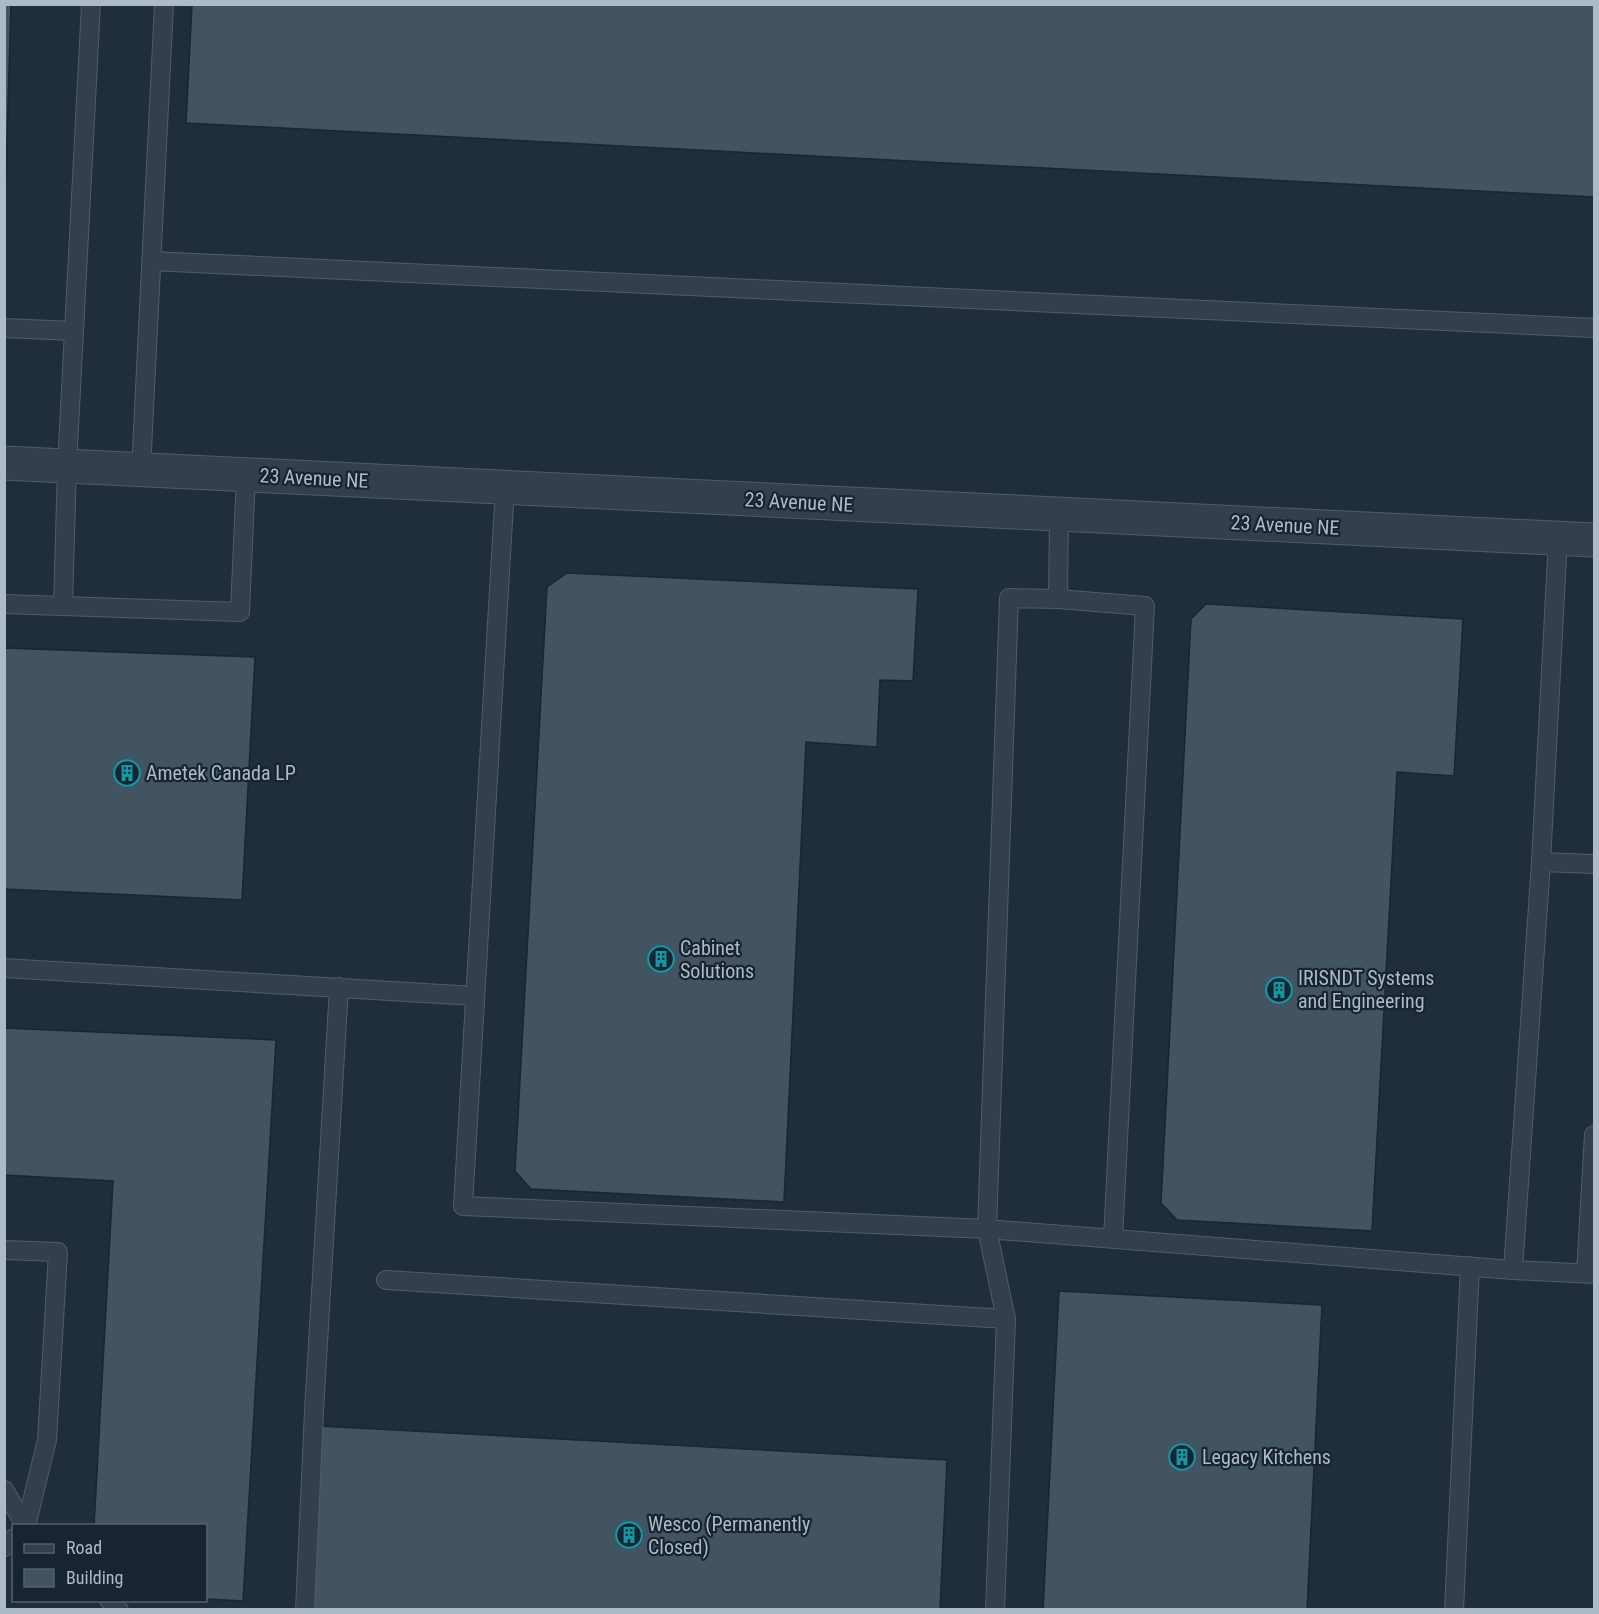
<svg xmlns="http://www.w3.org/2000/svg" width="1599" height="1614" viewBox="0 0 1599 1614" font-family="'Roboto Condensed',sans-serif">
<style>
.building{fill:#425362;stroke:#1a2631;stroke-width:1.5}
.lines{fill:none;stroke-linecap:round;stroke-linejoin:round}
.service-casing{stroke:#505d68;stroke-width:20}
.minor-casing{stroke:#505d68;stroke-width:35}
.service{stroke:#333f4b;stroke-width:18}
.minor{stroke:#333f4b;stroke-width:33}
.labels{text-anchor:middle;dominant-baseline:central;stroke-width:4.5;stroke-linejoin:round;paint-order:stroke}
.street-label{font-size:20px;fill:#adbac7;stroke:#18242f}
.poi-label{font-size:20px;fill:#adbac7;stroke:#18242f;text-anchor:start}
</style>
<rect width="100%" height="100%" fill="#1f2e3a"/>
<path class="building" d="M4,4h7l-7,237z
M192,4h1402v193l-1408,-74z
M567,573l351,16 -5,92 -33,-1 -3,67 -71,-5 -22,460 -253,-13 -16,-18 32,-584z
M1206,604l257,15 -9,157 -57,-4 -25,459 -195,-11 -16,-17 30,-584z
M4,648l251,9 -13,243 -238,-11z
M4,1028l272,12 -33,561 -37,-2v-73h-112l19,-345 -109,-6z
M1059,1291l263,14 -15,305h-264z
M320,1426l627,34 -7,150h-629z"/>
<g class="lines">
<g class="service-casing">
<path id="service" d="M151,261l1443,67
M4,328l70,3
M141,470l23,-466
M505,487l-42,719 524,23 22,-631 49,1 1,-85
M1058,599l87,7 -32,633
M4,604l236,8 6,-137
M63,606l4,-140 24,-462
M1541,862l53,2
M4,968l471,28
M4,1250l54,2 -11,188 -21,86
M1513,1270l28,-408 17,-324
M1586,1273l8,-138
M386,1280l620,39
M4,1490l22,36
M4,1547l10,-9
M109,1600l10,10
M305,1610l9,-199 25,-424
M995,1610l11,-291 -19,-90 526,41 81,4
M1454,1610l16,-344"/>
</g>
<g class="minor-casing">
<path id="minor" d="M4,463l1590,77"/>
</g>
<use href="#service" class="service"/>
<use href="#minor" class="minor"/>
</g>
<defs>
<g id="building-ring" transform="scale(1.35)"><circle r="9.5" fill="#18242f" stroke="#0f9aa8" stroke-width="1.5"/><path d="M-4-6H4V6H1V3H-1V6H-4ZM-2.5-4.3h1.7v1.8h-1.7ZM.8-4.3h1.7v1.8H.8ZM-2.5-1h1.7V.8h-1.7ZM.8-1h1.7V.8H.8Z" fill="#0f9aa8"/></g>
</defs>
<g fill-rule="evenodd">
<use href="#building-ring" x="127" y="773"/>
<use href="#building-ring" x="661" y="959"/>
<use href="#building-ring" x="1279" y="990"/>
<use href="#building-ring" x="1182" y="1457"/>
<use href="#building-ring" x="629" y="1535"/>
</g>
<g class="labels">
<g class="street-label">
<text transform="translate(314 478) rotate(3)">23 Avenue NE</text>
<text transform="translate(799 502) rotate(3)">23 Avenue NE</text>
<text transform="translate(1285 525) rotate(3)">23 Avenue NE</text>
</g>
<g class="poi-label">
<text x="146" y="773">Ametek Canada LP</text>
<text x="680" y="948">Cabinet<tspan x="680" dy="23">Solutions</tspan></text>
<text x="1298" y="978">IRISNDT Systems<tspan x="1298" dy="23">and Engineering</tspan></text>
<text x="1202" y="1457">Legacy Kitchens</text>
<text x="648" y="1524">Wesco (Permanently<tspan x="648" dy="23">Closed)</tspan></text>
</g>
</g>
<rect width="1599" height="1614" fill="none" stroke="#adbac7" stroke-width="12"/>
<rect x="12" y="1524" width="195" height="78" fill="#18242f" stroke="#54606c" stroke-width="1.5"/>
<rect x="24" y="1544" width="30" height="9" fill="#333f4b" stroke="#54606c" stroke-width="1.5"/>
<text x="66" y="1554" font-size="18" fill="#adbac7">Road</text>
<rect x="24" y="1569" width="30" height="18" fill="#425362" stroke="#54606c" stroke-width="1.5"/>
<text x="66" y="1584" font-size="18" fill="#adbac7">Building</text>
</svg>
